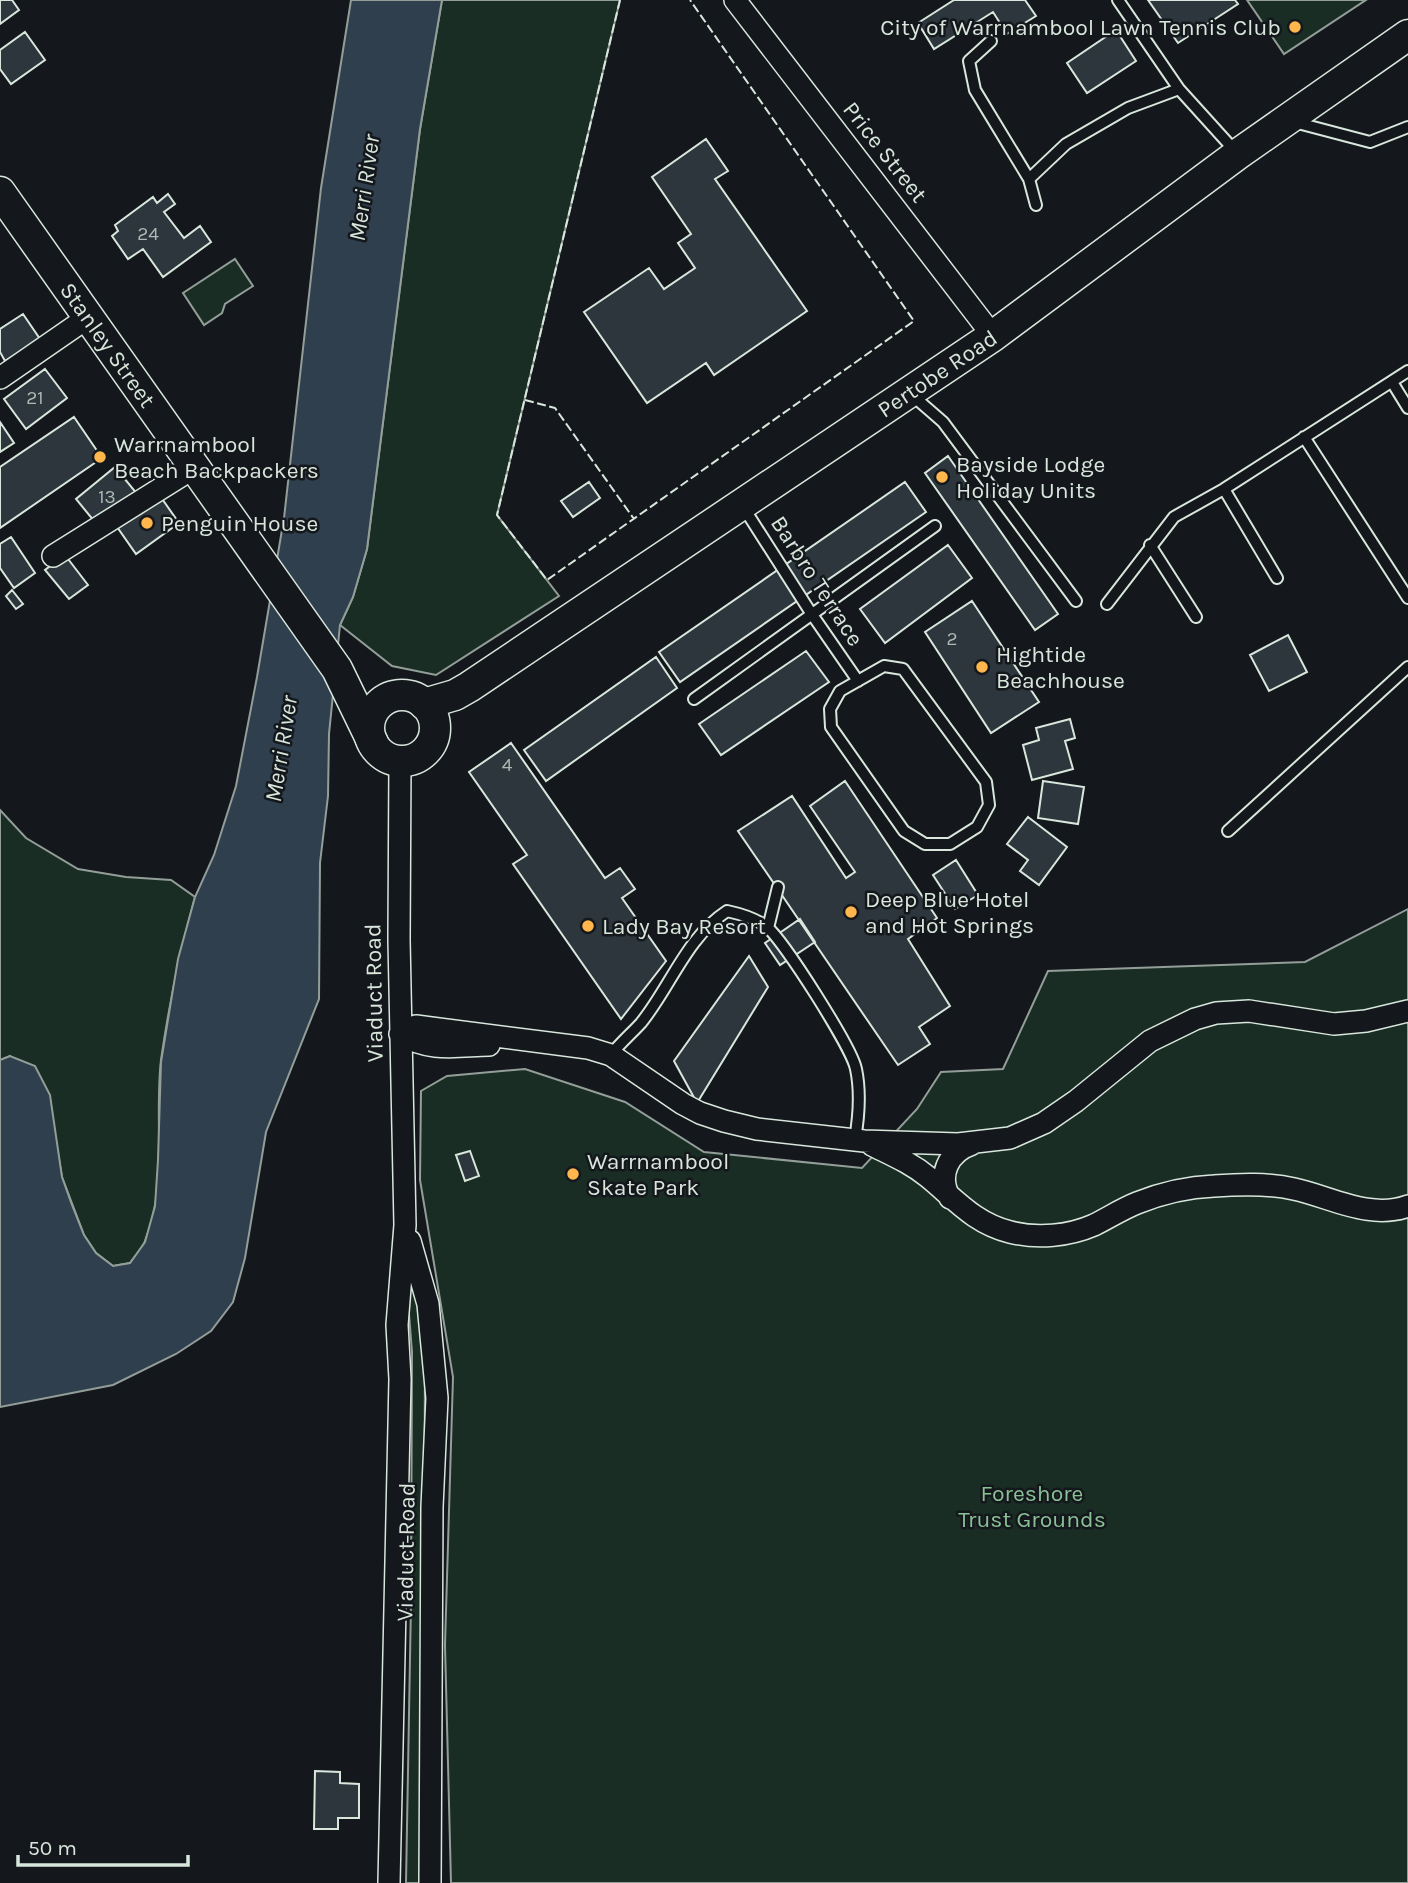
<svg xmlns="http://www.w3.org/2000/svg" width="1408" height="1883" viewBox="0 0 1408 1883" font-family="Karla,sans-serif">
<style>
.green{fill:#1a2d24;stroke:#939e99;stroke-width:2}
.water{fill:#2f3f4d;stroke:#939e99;stroke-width:2}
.building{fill:#2c363c;stroke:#d8e6dc;stroke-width:2}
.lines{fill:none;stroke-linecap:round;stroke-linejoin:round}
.lane-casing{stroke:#d8e6dc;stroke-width:14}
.street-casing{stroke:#d8e6dc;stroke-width:24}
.secondary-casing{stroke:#d8e6dc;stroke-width:33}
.lane{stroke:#14181c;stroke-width:10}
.street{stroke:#14181c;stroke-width:21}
.secondary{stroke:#14181c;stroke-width:30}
.fence{stroke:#d8e6dc;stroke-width:2;stroke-dasharray:9 3.5;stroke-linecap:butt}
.poi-dot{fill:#ffb74d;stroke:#14181c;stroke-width:2.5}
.labels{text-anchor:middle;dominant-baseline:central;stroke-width:5;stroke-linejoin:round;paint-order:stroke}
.number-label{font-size:19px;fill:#adbab4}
.poi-label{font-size:23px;fill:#d8e6dc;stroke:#14181c;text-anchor:start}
.street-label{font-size:23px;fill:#d8e6dc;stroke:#14181c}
.park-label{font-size:23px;fill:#8ac095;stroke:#14181c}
.water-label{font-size:24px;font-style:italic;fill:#d8e6dc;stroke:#14181c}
</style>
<rect width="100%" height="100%" fill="#14181c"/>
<path class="green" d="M442,0h178l-123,515 62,81 -123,79 -44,-9 -52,-41 13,-28 14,-48 53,-420z
M1247,0h119l-82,54z
M235,259l18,27 -28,18 -3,9 -18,12 -21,-32z
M0,810l26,28 52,31 48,8 45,3 24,17c-15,54 -26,107 -34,163 -7,58 7,126 -16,181 -3,8 -10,15 -15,22l-17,3 -17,-13 -12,-18 -22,-58 -7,-40 -45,-81 -10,4z
M1408,909v974h-957l-6,-238 8,-268 -33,-197 1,-89 26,-15 78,-7 100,33 79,50 158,16 55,-59 24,-37 62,-3 45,-98 257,-9z
M405,1264l12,5 8,85 -2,529h-17l5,-281 1,-250z"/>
<path class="water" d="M351,0h91l-22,129 -53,420 -14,48 -13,28 -11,109 -1,62 -8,67 -1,136 -53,133 -21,126 -12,44 -22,29 -35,23 -63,31 -113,22v-347l10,-4 25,10 15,29 12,82 10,28 12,30 12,18 17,13 17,-3 15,-21 10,-36 3,-46 3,-98 17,-103 17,-62 19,-42 22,-69 21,-109 27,-159 37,-330z"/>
<path class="building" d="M0,0h12l7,10 -19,14z
M954,0h71l11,16 -29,18 -14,-22 -59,37 -16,-26z
M1148,0h87l3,4 -60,39z
M1116,30l20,31 -49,32 -20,-30z
M25,32l20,28 -34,24 -11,-15v-19z
M706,139l22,32 -13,8 92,132 -93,64 -8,-12 -59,40 -63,-91 65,-44 15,21 31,-21 -17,-25 13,-9 -39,-57z
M168,194l7,10 -11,8 20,26 16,-12 11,16 -48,35 -20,-28 -15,10 -16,-23 6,-5 -3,-6 38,-28 4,6z
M23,314l17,25 -35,22 -5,-9v-23z
M45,369l22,29 -41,31 -22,-30z
M74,417l28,41 -102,70v-61z
M0,422l14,21 -14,9z
M948,456l110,158 -23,16 -110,-157z
M115,467l23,28 -39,32 -23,-28z
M589,482l11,16 -27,19 -12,-16z
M905,482l21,30 -246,170 -21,-30z
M158,493l21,30 -43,31 -21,-30z
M11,537l24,36 -21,15 -14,-20v-24z
M948,545l24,33 -87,65 -25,-34z
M65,555l23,30 -19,14 -24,-29z
M12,590l11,14 -7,5 -10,-13z
M972,601l67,101 -48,31 -66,-101z
M1288,635l19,37 -38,19 -19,-36z
M806,651l23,31 -108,73 -22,-31z
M656,657l21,31 -131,93 -22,-31z
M1070,719l5,19 -10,3 8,28 -41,11 -9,-35 16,-5 -3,-12z
M511,743l94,135 15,-10 15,21 -13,9 44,63 -45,58 -108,-155 14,-9 -58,-83z
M845,781l92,137 -29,21 42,67 -31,21 11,17 -32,21 -160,-234 54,-35 54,82 9,-6 -45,-66z
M1043,781l41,6 -6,37 -40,-6z
M1028,817l39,30 -28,38 -19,-14 8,-11 -21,-16z
M956,860l22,35 -23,14 -22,-34z
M800,919l15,23 -35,23 -15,-22z
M749,956l19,31 -71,116 -23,-42z
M470,1151l9,25 -14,5 -9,-26z
M315,1771l25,1v11l19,1v34h-21v11h-24z"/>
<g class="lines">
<g class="lane-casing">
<path id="lane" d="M1118,0l61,89 57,63
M991,41l-22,20 6,29 54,89 7,26
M1294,122l76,20 38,-15
M1029,179l37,-35 62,-36 51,-19
M1392,382l16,26
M912,395l31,27 133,179
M1304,437l104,161
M1224,489l53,89
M742,505l69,108 47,68
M1150,545l46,72
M1107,604l67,-87 50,-28 184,-118
M884,666l19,3 83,113 3,23 -12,22 -27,17h-25l-21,-13 -73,-104 -1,-18 10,-18z
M694,699l241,-173
M1228,831l180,-164
M768,928l10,-41
M611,1055c9,-12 20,-21 30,-32 30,-37 45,-85 86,-112 14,3 28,7 40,16 17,14 85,121 89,142 5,24 3,47 -1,70"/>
</g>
<g class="street-casing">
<path id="street" d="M735,0l258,336
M0,378l87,-60
M53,556l142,-89
M400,1034l16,-8 172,22 23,7 72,49 17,9 24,8 33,8 107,12 94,3 52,-6 34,-15 32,-22 74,-60 45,-22 21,-6 33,-2 85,13 32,-3 42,-10
M400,1034c30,18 55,12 89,11
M872,1145c20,10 39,18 56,32 27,22 46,46 82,55 27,7 59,4 84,-7 14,-7 28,-16 43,-22 25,-10 51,-16 77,-17 27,-2 54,-3 80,3 37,8 76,31 114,17
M950,1198c-13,-22 -2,-46 22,-54
M410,1241l18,63 9,94 -5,109 -2,376
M389,1883l11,-504 -3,-54 8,-100 -6,-285 1,-179"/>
</g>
<g class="secondary-casing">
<g id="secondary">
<path id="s1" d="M0,192l337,477 36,74"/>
<circle cx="402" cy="728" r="33"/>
<path id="s2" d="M424,704l31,-9 14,-8 524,-351 245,-182 170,-119"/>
</g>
</g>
<use href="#lane" class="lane"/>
<use href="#street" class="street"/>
<use href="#secondary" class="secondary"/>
<path class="fence" d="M620,0l-123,515 50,65 367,-259 -224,-321
M525,400l30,8 79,111"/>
</g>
<g class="poi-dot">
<circle cx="1295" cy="27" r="7"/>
<circle cx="100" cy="457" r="7"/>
<circle cx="942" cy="477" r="7"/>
<circle cx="147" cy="523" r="7"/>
<circle cx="982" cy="667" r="7"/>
<circle cx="851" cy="912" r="7"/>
<circle cx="588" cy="926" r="7"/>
<circle cx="573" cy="1174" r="7"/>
</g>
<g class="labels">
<g class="number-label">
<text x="148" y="234">24</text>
<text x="35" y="398">21</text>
<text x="107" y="497">13</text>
<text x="952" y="639">2</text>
<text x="507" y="765">4</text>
</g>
<g class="poi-label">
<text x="1281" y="27" text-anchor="end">City of Warrnambool Lawn Tennis Club</text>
<text x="114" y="444">Warrnambool<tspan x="114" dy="26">Beach Backpackers</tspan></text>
<text x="956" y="464">Bayside Lodge<tspan x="956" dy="26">Holiday Units</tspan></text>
<text x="161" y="523">Penguin House</text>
<text x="996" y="654">Hightide<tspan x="996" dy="26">Beachhouse</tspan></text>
<text x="865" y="899">Deep Blue Hotel<tspan x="865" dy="26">and Hot Springs</tspan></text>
<text x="602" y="926">Lady Bay Resort</text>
<text x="587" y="1161">Warrnambool<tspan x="587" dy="26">Skate Park</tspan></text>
</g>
<g class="street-label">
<text transform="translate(885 152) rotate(52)">Price Street</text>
<text stroke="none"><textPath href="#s1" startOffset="187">Stanley Street</textPath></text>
<text stroke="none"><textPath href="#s2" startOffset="612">Pertobe Road</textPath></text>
<text transform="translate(817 581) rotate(57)">Barbro Terrace</text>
<text transform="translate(374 993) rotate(-91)">Viaduct Road</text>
<text transform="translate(406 1552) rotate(-89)">Viaduct Road</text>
</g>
<g class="park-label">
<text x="1032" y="1493">Foreshore<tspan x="1032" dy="26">Trust Grounds</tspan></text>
</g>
<g class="water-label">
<text transform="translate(364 188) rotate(-82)">Merri River</text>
<text transform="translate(281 749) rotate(-81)">Merri River</text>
</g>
</g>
<path d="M18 1855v10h170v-10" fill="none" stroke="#d8e6dc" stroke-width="3.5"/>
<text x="28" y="1855" font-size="21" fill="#d8e6dc" stroke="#14181c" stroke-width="5" paint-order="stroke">50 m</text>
</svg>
